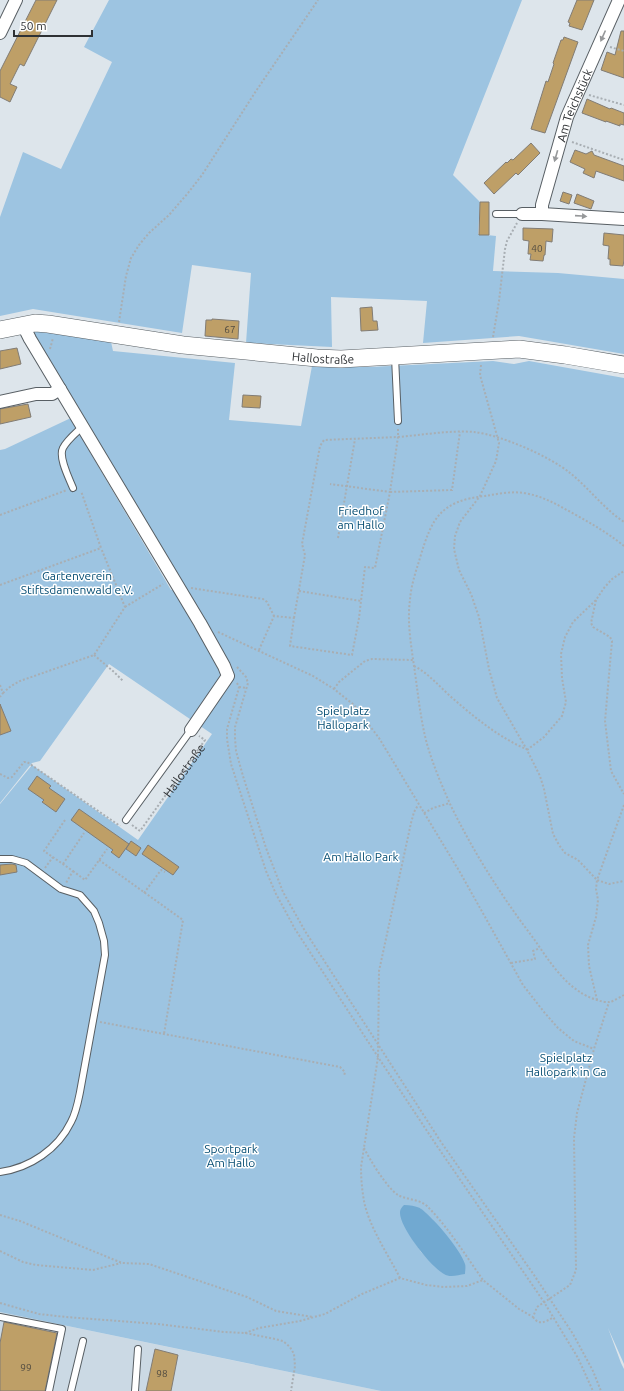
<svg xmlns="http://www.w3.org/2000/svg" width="624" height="1391" viewBox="0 0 624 1391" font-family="Ubuntu,sans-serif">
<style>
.built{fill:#cbd9e4}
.green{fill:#9dc4e1;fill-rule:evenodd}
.water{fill:#71a9d1}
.building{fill:#be9f67;stroke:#817c75}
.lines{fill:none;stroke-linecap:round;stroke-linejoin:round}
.service-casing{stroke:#585f64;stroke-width:8}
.minor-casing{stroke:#585f64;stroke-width:14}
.secondary-casing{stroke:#585f64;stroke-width:18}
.path{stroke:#a8aeb3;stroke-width:2;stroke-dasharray:2 2;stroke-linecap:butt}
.service{stroke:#fff;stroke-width:6}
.minor{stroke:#fff;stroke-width:12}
.secondary{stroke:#fff;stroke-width:17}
.oneway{fill:#96989a}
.labels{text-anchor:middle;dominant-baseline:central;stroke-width:3;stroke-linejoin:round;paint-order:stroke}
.number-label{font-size:10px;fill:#524c41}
.street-label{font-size:12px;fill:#2e3134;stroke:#fff}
.park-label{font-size:12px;fill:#044c72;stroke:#fff}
</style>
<rect width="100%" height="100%" fill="#dde5eb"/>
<path class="built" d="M0,1312l303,63 78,16h-381z"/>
<path class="green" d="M109,0h413l-69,175 27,27 -2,32 18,2 -3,35 65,2 66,6v75l-105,-18 -96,7 4,-42 -96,-4 1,50 -86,-4 5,-70 -59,-8 -10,68 -149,-24 -33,7v-99l23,-65 38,17 51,-107 -28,-15z
M26,327l84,10 3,14 122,12 -6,57 72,6 11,-60 58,1 123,-6 21,3 15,-3 95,17v986l-16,-36 13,35 3,6v22h-243l-381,-79v-508l32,-39 106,75 74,-106 -103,-70 -69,97 -8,2 -32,40v-353l5,-1 68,-32 6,10 9,22 83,141h7l53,93 -2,-9zM420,1208l13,12 12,54 -24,-22 -15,-23z"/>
<path class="water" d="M404,1205c6,0 11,1 16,3 12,8 41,42 45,56 1,3 0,7 0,10 -7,1 -15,4 -21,0 -13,-7 -45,-47 -44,-62 0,-3 2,-5 4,-7z"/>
<path class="building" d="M36,0h21l-33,66 -4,-2 -10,20 7,3 -7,15 -10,-5v-26z
M577,0h17l-12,30 -13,-4 1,-3 -2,-1z
M621,31h3v47l-23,-8 6,-18 8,3z
M564,37l14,5 -33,91 -14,-4 15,-48 2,1 6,-18 -1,-1 8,-23h2z
M587,99l23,10 1,-1 13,5v12l-4,-1v2l-14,-5v1l-24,-9z
M531,143l9,10 -22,22 -2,-2 -22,21 -10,-11 22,-21 1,1 4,-4 2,1z
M575,150l11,4 6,-3 2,4 30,11v15l-28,-10 -2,7 -11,-5 2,-4 -15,-7z
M563,192l9,3 -3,9 -9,-3z
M577,194l17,7 -3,8 -17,-6z
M480,202h9v33h-10z
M523,228l30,1 -1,13 -6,-1 -1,14h-1l-1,6 -13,-1 1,-6h-3l1,-13 -6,-1z
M604,233l20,2v25l-1,6 -13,-1v-6h-2l1,-13 -6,-1z
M372,307l1,14h4l1,9 -17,1 -1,-23z
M212,319l27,2 -1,18 -33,-3 1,-16h6z
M17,348l4,16 -21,5v-18z
M243,395l18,1 -1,12 -18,-1z
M28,404l3,13 -31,7v-15z
M0,704l11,27 -11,4z
M37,776l14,10 -2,2 16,11 -9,13 -14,-10 2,-2 -16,-11z
M79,809l50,35 -10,14 -8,-6 2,-2 -42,-30z
M131,841l10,7 -5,8 -10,-7z
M148,845l31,22 -6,8 -31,-21z
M12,864l4,1 1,7 -17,3v-10z
M4,1322l53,11 -12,58h-45v-48z
M155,1349l23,6 -7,36h-25z"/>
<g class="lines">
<g class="service-casing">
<path id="service" d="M496,214h26
M395,357l3,64
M73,488c-4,-10 -15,-31 -10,-40 4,-8 13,-15 19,-21
M126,820l65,-90
M0,859h12l14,4 35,26 19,6 14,16 5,12 5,18 1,14 -25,137c-2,10 -4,21 -9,30 -13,27 -41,46 -71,50
M0,1317l62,12 -13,62
M71,1391l12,-50
M135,1391l3,-42"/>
</g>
<g class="minor-casing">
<g id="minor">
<path d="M0,33l16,-33"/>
<path d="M522,214h20l82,5"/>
<path id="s2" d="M542,214v-9l25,-88 52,-117"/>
<path d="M23,325l7,14 170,284 24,43 4,10 -37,54"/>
<path d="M0,402l36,-8h16l8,-5"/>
</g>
</g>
<g class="secondary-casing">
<g id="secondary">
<path id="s3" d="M0,330l35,-7 13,1 135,21 134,13 24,1 178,-10 46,6 59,10"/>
</g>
</g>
<g class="path">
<path d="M610,47l14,4"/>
<path d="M589,95l35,10"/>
<path d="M572,142l52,18"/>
<path d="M119,322l7,-46 5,-18 8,-13 10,-12 20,-18 19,-22 14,-18 54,-84 62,-91"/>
<path d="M493,337l6,-36 6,-52 2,-8 10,-18"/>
<path d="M50,349l3,-11"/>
<path d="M481,365l-1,10 19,68 -3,18 -16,35 -20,26 -5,14 -1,13 5,21 12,24 8,23 10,52 8,29 30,52 13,26 4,13 9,45 6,11 6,8 13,7 19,20 -1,9 2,11 -2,17 -8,28 1,21 8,34"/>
<path d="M398,429v8c24,-2 52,-7 76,-5 27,3 75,24 96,41 19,15 33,35 54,49"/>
<path d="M0,515l67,-25"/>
<path d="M338,538l17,-99"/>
<path d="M624,546c-16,-13 -32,-22 -50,-32 -16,-9 -31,-18 -50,-21 -13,-2 -27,1 -39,3 -44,5 -53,21 -65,62 -4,13 -9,27 -10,42 -3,21 1,45 4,66 4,26 6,52 13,78 6,21 15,42 24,62 23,47 51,91 83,133 13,19 27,41 46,53 7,5 22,11 30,10 4,-1 10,-5 14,-7"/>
<path d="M0,585l101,-37 -20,-57"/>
<path d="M191,588l72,11 4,3 7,14"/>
<path d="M299,591l62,10"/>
<path d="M596,600l-5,23 2,4 17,10 2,4 -7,80 6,50 13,23"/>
<path d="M125,607l38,-23"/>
<path d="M294,618l11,-63 -3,-11 18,-98 4,-6 74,-3 -8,55 62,-2 8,-58"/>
<path d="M218,632l95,44 21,13 20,16 25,33 82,136 62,111 21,27 14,16 16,13 20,8"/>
<path d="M259,650l15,-34 20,2 -4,28 62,9 7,-37 6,-51 10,1 15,-76 -60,-8"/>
<path d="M94,655l20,17 9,9"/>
<path d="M414,666c14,7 24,19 36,30 23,20 48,41 76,53"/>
<path d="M237,667l9,10 2,6 -13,44v11l1,13 7,25 23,72 17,44 22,39 136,211 93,133 39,59 20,37 8,20"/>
<path d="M237,683l2,4 -1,4 -11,38v10l4,25 35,107 10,23 19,35 83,128 59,89 107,156 34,56 15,33"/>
<path d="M0,685l3,8 -3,4"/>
<path d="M239,687l8,1"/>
<path d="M334,689l5,-7 26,-21 7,-2 41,1"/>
<path d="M3,693l8,-7 9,-5 74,-26 31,-48 -24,-59"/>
<path d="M527,750l17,-13 18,-21 4,-14 -4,-24 -1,-24 4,-17 8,-15 23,-22 8,-12 8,-9 12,-8"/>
<path d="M0,774l8,4 4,-1 12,-15h3l93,64"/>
<path d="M624,805l-27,75 12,4 15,-3"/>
<path d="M424,813l9,-5 17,-5"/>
<path d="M65,820l-21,31 29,20 -7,12"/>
<path id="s1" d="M132,825l8,6 65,-91 -6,-4"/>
<path d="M99,860l84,60 -19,114"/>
<path d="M63,864l21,-31"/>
<path d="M45,868l8,-11"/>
<path d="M73,871l12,9 22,-31"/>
<path d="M144,893l17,-23 4,2"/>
<path d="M511,963l24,-4 -2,-8 7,-3"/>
<path d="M100,1022l240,45 5,5 -1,4"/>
<path d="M364,1148c6,12 23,40 34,47 9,5 21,4 29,11 21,21 39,50 56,74"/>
<path d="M0,1215l20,6 102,42 27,1 98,33 29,14 37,6"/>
<path d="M0,1251l23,11 13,3 57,5 28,-7"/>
<path d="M400,1278c-12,-24 -31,-51 -36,-77 -2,-11 -3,-23 -3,-34l17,-110 1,-86 32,-148 3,-11 4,-7"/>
<path d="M0,1303l39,11 27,3 92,7 66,8 21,1 30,6 8,2 7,6 4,7 1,12 -4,25"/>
<path d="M533,1317c6,9 12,5 21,0"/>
<path d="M245,1333l14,-5 41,-7 25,-7 37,-20 38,-16 26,7 18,2 23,-1 16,-6 36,29 14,8 4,-10 33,-22 6,-15 -2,-132 3,-25 17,-64 15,-47"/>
</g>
<use href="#service" class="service"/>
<use href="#minor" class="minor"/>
<use href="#secondary" class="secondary"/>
</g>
<defs><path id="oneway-solid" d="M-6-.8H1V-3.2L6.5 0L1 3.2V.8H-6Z"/></defs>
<g class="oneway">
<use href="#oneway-solid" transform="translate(603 36) rotate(114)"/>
<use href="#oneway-solid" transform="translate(556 156) rotate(106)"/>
<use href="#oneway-solid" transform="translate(581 216) rotate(4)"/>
</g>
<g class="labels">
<g class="number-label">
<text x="537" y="248">40</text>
<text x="230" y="329">67</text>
<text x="26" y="1367">99</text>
<text x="162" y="1373">98</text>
</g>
<g class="street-label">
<text stroke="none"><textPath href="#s2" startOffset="114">Am Teichstück</textPath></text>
<text stroke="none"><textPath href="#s3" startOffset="326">Hallostraße</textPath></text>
<text stroke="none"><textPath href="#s1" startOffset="85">Hallostraße</textPath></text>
</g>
<g class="park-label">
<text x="361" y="510">Friedhof<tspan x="361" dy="14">am Hallo</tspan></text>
<text x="77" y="575">Gartenverein<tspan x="77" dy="14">Stiftsdamenwald e.V.</tspan></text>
<text x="343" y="710">Spielplatz<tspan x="343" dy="14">Hallopark</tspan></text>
<text x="361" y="856">Am Hallo Park</text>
<text x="566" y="1057">Spielplatz<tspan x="566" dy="14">Hallopark in Ga</tspan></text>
<text x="231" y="1148">Sportpark<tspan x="231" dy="14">Am Hallo</tspan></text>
</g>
</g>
<path d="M14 30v6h78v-6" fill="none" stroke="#2e3134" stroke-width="2"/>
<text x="20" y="30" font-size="12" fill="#2e3134" stroke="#ffffff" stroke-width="3" paint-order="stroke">50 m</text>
</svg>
